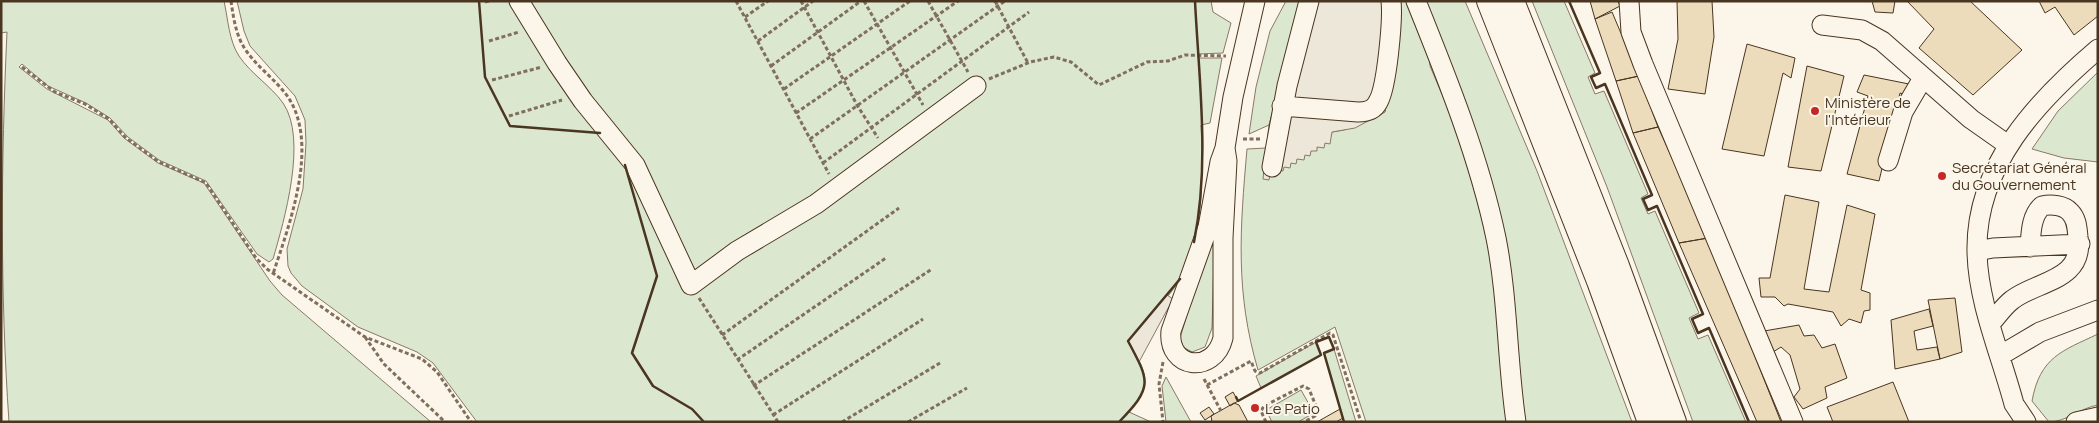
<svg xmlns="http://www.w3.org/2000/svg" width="2099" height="423" viewBox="0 0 2099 423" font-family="Manrope,sans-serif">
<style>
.green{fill:#dce7d0;stroke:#887966}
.parking{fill:#ede7d9;stroke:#887966}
.building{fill:#ecdcbc;stroke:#4a3520}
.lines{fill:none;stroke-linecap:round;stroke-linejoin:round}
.minor-casing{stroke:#4a3520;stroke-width:21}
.major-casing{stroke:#4a3520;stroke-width:26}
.path{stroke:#7f6f5c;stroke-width:3;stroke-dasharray:4 2.5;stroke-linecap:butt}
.minor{stroke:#fbf6e9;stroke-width:19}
.major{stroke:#fbf6e9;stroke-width:24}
.wall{stroke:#4a3520;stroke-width:2.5}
.poi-dot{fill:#c62828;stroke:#fbf6e9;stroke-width:2}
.labels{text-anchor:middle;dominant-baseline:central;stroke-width:4;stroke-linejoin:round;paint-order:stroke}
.poi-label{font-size:15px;fill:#4a3520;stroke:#fbf6e9;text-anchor:start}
</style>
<rect width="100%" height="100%" fill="#fbf6e9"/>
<path class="green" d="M1,1h223c4,18 5,40 15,55 12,18 32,30 44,47 25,36 1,118 -10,156l-4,3 -12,-8 -51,-73 -47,-21 -31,-23 -18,-19 -24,-15 -38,-17 -26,-22 -3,3 28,22 61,31 16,18 34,25 46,20 66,98 12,14 149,127h-422c-9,-130 -8,-260 -2,-390l-6,1z
M237,1h974l2,11 18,11 -8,30 -25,1v4h24l-12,65 -9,2c2,45 3,116 -21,154 -13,22 -35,42 -52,62 17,30 27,42 1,71l22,10h-674l-44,-59 -16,-11 -59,-25 -56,-41 -11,-13 -3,-7 -1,-17 16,-60 3,-46 -1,-23 -10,-24 -45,-50 -6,-15z
M1286,1h17l-34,124 -20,9 7,-47 14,-56z
M1401,1h8l20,53 1,12 28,66 31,108 20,182h-143l-31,-95 -77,43c-23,-78 -18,-141 -11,-221l19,-1 4,26 54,-31 8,-11 12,-2 41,-18z
M1426,1h39l72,170 95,251h-107l-10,-92z
M1532,1h32l31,72 -7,4 7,17 9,-3 44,103 -7,4 7,16 7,-3 44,102 -10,5 9,21 10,-4 38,87h-53l-86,-235z
M2098,72v90l-34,-4 -32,-9 26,-38z
M1215,222l-3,106 -7,19 -13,5 -9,-5 -3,-9z
M2098,334v71c-18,3 -32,17 -49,17l-17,-21c8,-44 30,-50 66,-67z
M1316,342l5,13 -60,33 -5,-12z
M1334,349l22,73h-12l-20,-69z
M1166,377l25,45h-25l-4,-36z
M1301,390l13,23 -16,9h-26l-6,-12z"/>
<path class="parking" d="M1303,1h98l-16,111 -30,16 -23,4 -2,12 -5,-1 -1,5 -7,-1v4h-6l-1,5 -5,-1 -1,5 -7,-1 -1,5 -5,-1 -1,5 -6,-1 -1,4 -6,-1 -7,4 -1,6 -6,-1 6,-54z
M1167,295l6,4 -34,63 -11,-21z"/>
<path class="building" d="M1590,1h28l2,5 -25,13z
M1677,1h35l2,36 -9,57 -37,-5 10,-50z
M1872,1h23l-2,12 -18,-1z
M1907,1h63l52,49 -49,45 -54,-47 15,-19z
M2039,1h59v15l-24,19 -19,-28 -10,6z
M1612,12l27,64 -23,5 -21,-62z
M1747,44l48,14 -4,20 -8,-5 -19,83 -42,-7z
M1807,66l37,10 -23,95 -33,-4z
M1864,75l45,9 -1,12 -8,-3 -21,88 -32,-7 21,-78 -11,-4z
M1639,76l19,51 -25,6 -17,-52z
M1658,127l50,111 -29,5 -46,-110z
M1785,195l34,7 -15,87 25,3 18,-87 28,9 -14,76 9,3v17l-6,1 -3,12 -12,-4 -8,7 -8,-14 -45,-8 -4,2 -9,-9h-14l-2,-19h11z
M1708,238l73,184h-24l-78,-179z
M1955,298l7,54 -22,7 -12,-59z
M1929,309l4,17 -19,5 3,19 20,-3 3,12 -45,10 -4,-49z
M1799,325l5,11 10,-1 8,13 13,-4 12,34 -22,9 2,11 -24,11 -9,-12 6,-8 -10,-34 -9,-8 -11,7 -6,-23z
M1893,382l16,40h-76l-6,-15z
M1233,392l5,9 -8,5 -5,-9z
M1234,403l5,2 9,17h-36l-1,-6z
M1209,407l5,7 -9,6 -5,-7z
M1340,409l3,9 -7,4h-19z"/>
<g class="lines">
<g class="minor-casing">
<path id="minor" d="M519,1l38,62 26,38 52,64 56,120 46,-34 79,-47 160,-118
M1416,1c31,77 63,156 80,237 12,60 11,123 20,184
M1629,1l2,31 12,32 150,358
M1822,25l40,5 20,11 89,78 37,26
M1282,106l76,6c9,0 16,-2 20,-10 9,-15 15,-83 13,-101
M1225,148l2,13 -4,77v100c-9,37 -56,31 -52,-7l37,-104 12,-65 5,-14 8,-51 22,-96
M1888,161l15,-49 20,-34
M1272,167l15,-81 22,-85
M1977,251l16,-3 87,-4
M1991,323c7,-8 13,-17 21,-23 24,-19 73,-19 66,-63 -1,-9 -1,-18 -8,-25 -6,-7 -19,-8 -28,-6 -11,10 -11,27 -12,41
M2001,355l39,-23 58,-22
M2026,422l-12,-18c-13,-49 -36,-101 -37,-152 -2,-86 60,-151 121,-203
M2076,422l22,-5"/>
</g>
<g class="major-casing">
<path id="major" d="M1489,1l110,280 51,141
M1512,1l105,265 57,156"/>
</g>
<path class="path" d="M231,1c2,14 4,28 10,41 11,22 33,35 47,55 32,48 1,128 -15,177
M736,1l93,173
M801,1l56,104 21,33
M864,1l59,104
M928,1l40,71
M995,1l33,62
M485,2l4,-1
M745,17l23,-16
M489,41l30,-9
M758,41l55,-40
M771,66l90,-65
M22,67l33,25 30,12 24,15 17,19 33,24 47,21 50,75 11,11 98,68 57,22 15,13 34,50
M989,79l41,-17 24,-5 17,5 28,23 48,-23 21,-1 17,-6 41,1
M492,80l50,-13
M784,89l126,-88
M796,113l162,-112
M509,116l53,-16
M810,139l195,-138
M1243,139h19
M823,163l206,-151
M699,298l79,124
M722,335l177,-127
M365,337l19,27 61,58
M737,360l149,-102
M1163,362l-4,22 4,38
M1204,379l17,32
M1207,385l44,-24 4,10 5,2 70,-40 3,2 28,87
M753,386l179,-117
M773,415l150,-96
M842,422l98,-59
M908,422l59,-34
M1266,422l-5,-11 3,-5 39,-20 6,3 9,22 -3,5 -11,6"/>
<use href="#minor" class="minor"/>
<use href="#major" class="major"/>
<path class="wall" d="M479,1l6,76 25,49 90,7
M1569,1l31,72 -9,4 5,11 9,-4 47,111 -9,4 5,11 9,-4 46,108 -11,5 6,14 11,-5 40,94
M625,165l32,111 -25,77 21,33 39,23 12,13
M1194,242c16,-79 5,-161 1,-241
M1236,397l2,4 83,-46 -5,-13 13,-5 5,12 -10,4 20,69
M1119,422c34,-35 31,-40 9,-81l52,-62"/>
</g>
<g class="poi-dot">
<circle cx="1815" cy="111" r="5"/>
<circle cx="1942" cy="176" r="5"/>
<circle cx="1255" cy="408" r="5"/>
</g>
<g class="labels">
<g class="poi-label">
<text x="1825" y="102">Ministère de<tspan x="1825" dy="17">l'Intérieur</tspan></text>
<text x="1952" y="167">Secrétariat Général<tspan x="1952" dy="17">du Gouvernement</tspan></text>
<text x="1265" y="408">Le Patio</text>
</g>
</g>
<rect width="2099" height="423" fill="none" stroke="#4a3520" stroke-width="5"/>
</svg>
